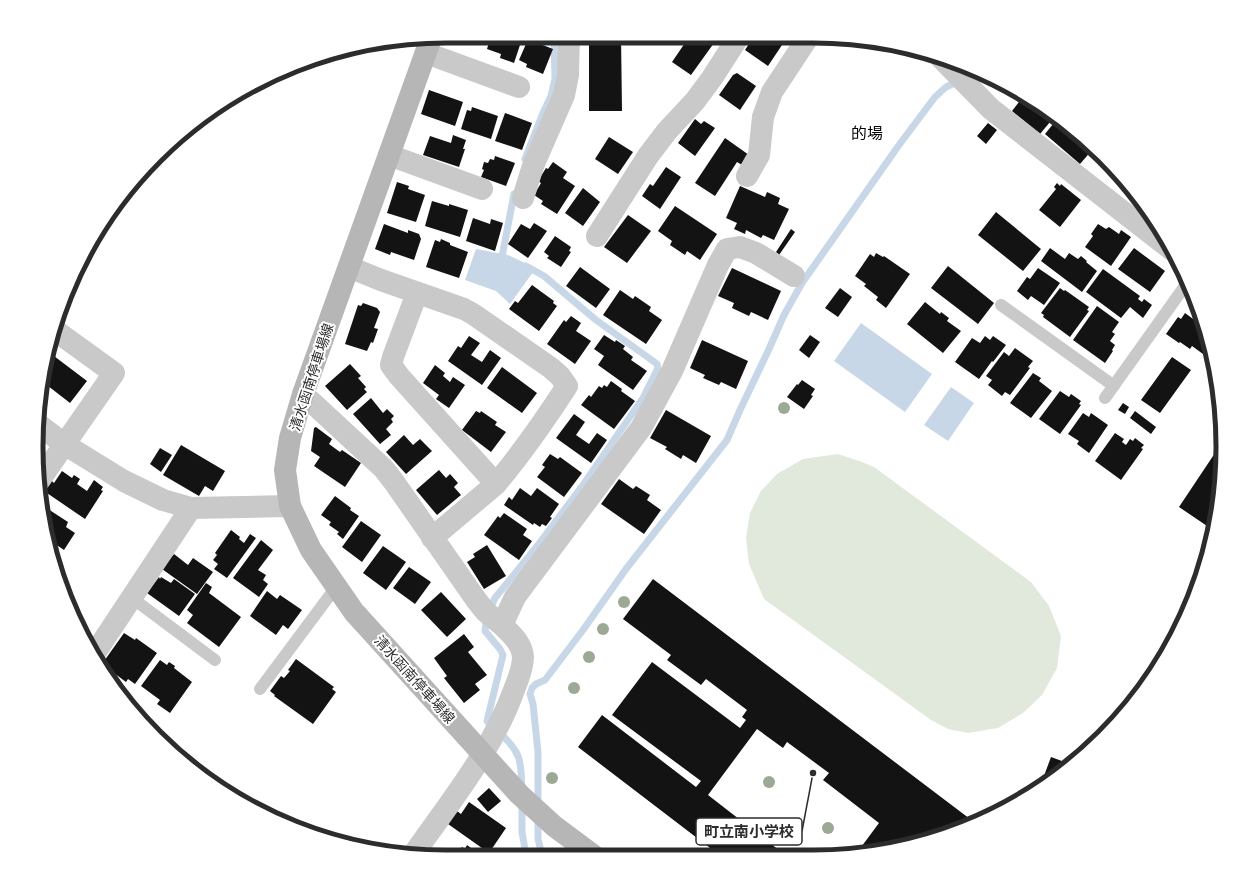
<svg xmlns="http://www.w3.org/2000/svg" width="1259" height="893" viewBox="0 0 1259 893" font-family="'Titillium Web','Noto Sans JP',sans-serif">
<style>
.green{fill:#e0e9db}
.water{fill:#c8d7e7}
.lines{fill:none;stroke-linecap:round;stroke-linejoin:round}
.stream{stroke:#c8d7e7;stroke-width:7}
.building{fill:#131313}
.service{stroke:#c9c9c9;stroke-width:12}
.minor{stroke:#c9c9c9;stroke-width:22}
.secondary{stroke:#b6b6b6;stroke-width:22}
.tree{fill:#9ba995}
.labels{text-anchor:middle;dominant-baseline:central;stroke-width:4;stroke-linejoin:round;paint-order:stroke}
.street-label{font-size:14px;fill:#2c2c2c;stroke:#fff}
.quarter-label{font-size:16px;fill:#000;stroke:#fff}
.rim{fill:none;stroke:#2c2c2c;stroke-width:5}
.leader{fill:none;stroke:#2c2c2c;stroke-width:1.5}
.callout-dot{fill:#2c2c2c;stroke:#fff;stroke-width:1.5}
.callout{fill:#fff;stroke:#2c2c2c;stroke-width:1.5}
.callout-label{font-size:15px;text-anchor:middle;font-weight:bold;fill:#2c2c2c}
</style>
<rect width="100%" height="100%" fill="#fff"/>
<path class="green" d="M838,454l24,8 12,5 157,115 18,24 12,30 -4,32 -15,27 -19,18 -25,15 -30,5 -20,-4 -17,-9 -167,-121 -15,-35 -3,-26 4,-25 11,-22 16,-17 26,-15z"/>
<path class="water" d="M476,249l32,6 28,13 -26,36 -14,-13 -31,-11z
M861,323l71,51 -27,38 -71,-51z
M951,387l23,16 -26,38 -24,-16z"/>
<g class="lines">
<path class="stream" d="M525,159l18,-46 8,-17 4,-17 -1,-43
M507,259l-5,-2 12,-63
M522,790c-1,-12 0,-24 -4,-34 -6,-14 -21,-25 -31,-35l16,-66 -3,-6 -15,-18 2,-15 8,-18 43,-53 45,-60 60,-87 15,-30 -1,-4 -4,-3 -57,-41 -52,-44 -18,-10
M522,804v28l4,23
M538,806v-54l-5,-48 -3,-10 2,-6 4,-4 9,-4 38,-50 43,-61 101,-129 13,-30 29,-61 15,-34 18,-32 97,-138 36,-48 11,-10 11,-5 17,-13
M538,818v21l4,16"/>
</g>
<path class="building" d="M469,36h15l-3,8 -14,-4z
M491,36h32l-9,27 -14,-5 1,-4 -14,-5z
M589,36h32l1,75h-33z
M687,36h32l-28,39 -19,-13 17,-25z
M754,36h19l-2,2 11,7 -14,21 -23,-16z
M529,37l12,4 -1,3 13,5 -10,25 -17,-7 1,-3 -8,-4z
M737,73l19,13 -16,24 -21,-15 14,-20z
M429,90l34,12 -8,24 -34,-12z
M1020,92l35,24 -15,18 -28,-23 7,-9 -4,-4z
M472,107l26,9 -7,23 -30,-10 6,-19 4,1z
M505,113l27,10 -10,27 -27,-9z
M1058,118l35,31 -13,15 -35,-30z
M695,119l6,5 3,-3 11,7 -20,28 -17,-13z
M988,123l9,7 -11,14 -9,-8z
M453,135l13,5 -3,9h2l-6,18 -36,-12 7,-19 21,7z
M609,137l24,15 -15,22 -23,-15z
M725,138l24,17 -7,10 -5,-3 -22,34 -20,-13z
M495,156l20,7 -9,23 -25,-9 3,-7 -2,-1 2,-7 4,1 2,-4 4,1z
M553,162l14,10 -4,6 12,8 -18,28 -16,-10 2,-3 -9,-6 7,-12 -3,-2 8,-13 2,1z
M666,167l15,10 -21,32 -18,-13 8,-12 3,2z
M397,182l12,4 -1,3 17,6 -9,27 -29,-9z
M1057,183l3,3 1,-2 20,16 -21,27 -21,-17 17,-21 -2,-2z
M740,186l25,11 2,-5 13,6 -2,6 11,5 -15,31 -11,-5 -2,3 -15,-8 -1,4 -11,-5 3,-6 -11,-5z
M583,188l17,14 -17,24 -18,-13z
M432,201l17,5v-2l19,6 -8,27 -35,-11z
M675,206l42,28 -17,26 -13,-9 -2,4 -15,-10 2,-4 -14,-10z
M996,212l45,37 -18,22 -45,-36z
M628,215l23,16 -24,32 -23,-16z
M473,218l17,6 1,-5 12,4 -8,28 -29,-10z
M534,223l13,8 -19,27 -20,-14 13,-20 9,5z
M384,224l24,9v-3l11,4 2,5 -7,21 -23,-8 -1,3 -15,-6z
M1098,224l8,5 3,-2 10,7 2,-4 10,7 -20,29 -26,-19 8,-11 -2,-2z
M791,229l4,3 -16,23 -3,-3z
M555,236l16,11 -2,4 2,1 -10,15 -14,-9 2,-2 -5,-4z
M441,239l9,4v2l18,7 -9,26 -33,-11 9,-27 5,2z
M1050,248l15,11 4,-6 9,6 3,-3 6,5 -1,1 11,9 -15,21 -41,-31z
M1134,248l31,23 -15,21 -32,-23z
M876,253l7,4 1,-1 26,18 -24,34 -10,-8 2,-3 -14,-11 2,-2 -11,-8 15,-22 4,3z
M948,266l46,37 -16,21 -47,-36z
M580,267l30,22 -14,19 -30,-22z
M732,268l49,23 -13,29 -17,-8 -2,4 -17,-8 2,-5 -16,-7z
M1038,268l22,15 -16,22 -13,-9 -3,4 -11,-9 10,-14 3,2z
M1103,269l37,27 -2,3 4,3 2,-3 8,6 -9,13 -13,-11 -9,11 -35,-26z
M532,285l22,16 -1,2 4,3 -18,25 -30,-22 6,-8 3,2z
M840,288l12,9 -14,20 -13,-9z
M1060,288l4,3 1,-1 24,17 -2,3 2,1 -19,26 -27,-20 1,-2 -3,-2z
M620,290l13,9 2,-3 16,11 -2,4 13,9 -16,24 -43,-29z
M925,302l15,12 1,-2 8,6 -2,3 14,10 -18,22 -36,-29z
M363,303l14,5 3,4 -6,16 4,1 -5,14 -2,-1 -4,9 -22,-7 13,-39 3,1z
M1097,306l22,16 -7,10 3,2 -5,7 5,4 -3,5 1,1 -8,12 -32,-23z
M1185,313l19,14 5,20 -6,7 -11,-8 -2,3 -10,-7 -1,1 -13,-9 12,-17 3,2z
M571,316l10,7 -5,8 15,10 -16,23 -28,-20 17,-24 2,2z
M604,335l11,7 1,-2 9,6 -2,3 10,8 -2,3 16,11 -14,19 -35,-25 6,-9 -10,-7z
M810,335l10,7 -11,16 -10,-8z
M469,336l11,7 -9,12 11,7 8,-12 11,8 -19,27 -34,-24 10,-15 3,2z
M985,336l5,4 3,-4 13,9 -13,17 -1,-1 -13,18 -24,-17 17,-24 8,5z
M702,340l46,21 -12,28 -15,-7 -2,3 -16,-7 2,-3 -15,-7z
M1015,348l18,13 -5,6 2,1 -20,27 -5,-3 -3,4 -14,-11 4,-5 -6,-4 18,-24 5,4z
M50,353l37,28 -17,22 -27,-21z
M1172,357l19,13 -31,43 -19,-13z
M350,364l11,12 -3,2 8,9 -2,2 3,3 -20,18 -22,-24z
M435,365l10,8 -2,3 7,6 3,-5 12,8 -16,23 -13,-9 3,-4 -16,-12z
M502,367l35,26 -15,20 -35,-25z
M1033,373l8,5 -2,3 13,10 -21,27 -21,-15z
M802,380l13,9 -4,6 2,1 -9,13 -17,-12 10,-13 1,1z
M611,381l11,8 -1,2 14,10 -21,28 -33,-24 8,-10 2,2 8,-11 3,2 2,-3 3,2z
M1060,391l9,6 2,-3 10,7 -2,3 2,1 -21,29 -21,-15z
M371,398l12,15 4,-4 7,7 -3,3 2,3 -7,7 5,6 -11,9 -27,-30z
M1123,403l6,4 -4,7 -7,-4z
M666,410l45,26 -15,27 -13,-8 -2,4 -16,-10 2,-2 -17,-9z
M476,411l4,2 1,-2 16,11 -2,3 11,7 -15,20 -29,-22z
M1135,411l21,16 -5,7 -21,-16z
M1083,413l6,4 2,-4 17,12 -19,28 -12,-9 2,-3 -11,-7z
M574,414l11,8 -9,13 13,9 8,-11 10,7 -16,23 -35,-25z
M316,427l16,12 -3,5 11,8 2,-2 19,13 -16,24 -31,-21 6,-9 -9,-6 3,-23z
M1115,433l9,6 -2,3 4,3 4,-6 3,2 2,-3 9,7 -3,3 2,1 -22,31 -26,-19z
M404,435l9,10 7,-6 12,12 -26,23 -20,-22z
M1221,444l1,29 -9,57 -34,-23z
M181,445l44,26 -12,20 -8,-5 -6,10 -36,-21z
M160,448l12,7 -11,17 -11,-8z
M550,454l8,5 2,-2 22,16 -18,24 -27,-20 8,-10 -3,-2z
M439,470l7,8 4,-4 8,9 -4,4 7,8 -24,20 -21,-25z
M62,471l10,7 2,-3 6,4 -3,5 10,7 7,-11 9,7 -2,3 2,1 -18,28 -41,-28 7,-11 3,3z
M619,479l14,10 3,-3 14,9 -3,5 14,10 -17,24 -43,-30z
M520,488l11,8 6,-8 22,16 -9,13 2,1 -6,8 -4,-2 -2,3 -6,-4 -1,2 -29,-20 5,-8 3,3z
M335,496l16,12 -1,2 9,6 -16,23 -6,-5 2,-2 -10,-7 2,-3 -10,-7z
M48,509l20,13 -2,5 9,6 -11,17 -16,-11 -4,-13 -1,-9z
M504,513l23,16 -4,6 9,6 -13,19 -35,-25 14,-19 2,2z
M361,521l20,14 -19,27 -20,-15z
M231,530l9,7 -1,2 5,4 6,-9 6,4 -29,40 -13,-9 4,-5 -5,-4 4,-5 -2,-2z
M261,540l12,10 -15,20 8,5 -3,5 5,4 -9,13 -26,-19z
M487,545l19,31 -22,13 -17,-27 8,-5 -2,-3z
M383,546l23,16 -20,28 -23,-17z
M174,554l14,11 5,-7 20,14 -16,22 -35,-25z
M409,567l22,15 -16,22 -22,-16z
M159,577l1,2 1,-2 10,6 3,-4 21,15 -16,22 -32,-23z
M653,579l321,243 -55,21 -53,10 -10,1 23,-31 -56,-43 6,-7 -42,-31 -4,6 -26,-19 -49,66 76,59h-66l-140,-107 24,-32 94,72 5,-6 -89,-66 40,-53 88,66 6,-8 -4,-3 5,-7 -41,-31 -5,6 -34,-25 4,-5 -48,-36z
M206,583l6,4 -3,6 32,24 -22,30 -32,-24 6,-8 -6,-5z
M267,591l10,8 3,-4 22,15 -14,19 -5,-4 -7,10 -26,-19z
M441,592l25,27 -19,18 -26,-27z
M124,633l11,7 1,-2 21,15 -22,31 -7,-5 -2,3 -24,-18z
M464,634l10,13 -6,5 19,23 -12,9 5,6 -16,13 -20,-25 3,-2 -13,-18z
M296,659l38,28 -2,2 4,3 -23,32 -39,-28 1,-1 -5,-4 11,-15 3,2 6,-7 -2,-1z
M160,660l7,5 2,-3 6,4 -1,2 18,14 -22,31 -13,-9 3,-4 -19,-14z
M1051,757l19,7 -29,20z
M489,788l12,13 -13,11 -11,-13z
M469,802l37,26 -17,25 -41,-29 9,-13 4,3z
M467,845l15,11h-27l7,-9 3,2z"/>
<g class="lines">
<path class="service" d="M1001,305l113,81
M1105,398l82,-115
M132,598l83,62
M260,689l76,-102"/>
<path class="minor" d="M426,53l93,34
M941,58l50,51 181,141
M389,155l93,34
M747,176l12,-21 4,-38 9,-25 37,-56
M523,198l10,-32 31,-71 4,-20 1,-39
M597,236l51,-80 19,-25 28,-30 17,-23 27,-42
M349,267l32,13 83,29 9,5 78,54 9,8 7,10c-22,34 -46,68 -71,98l-97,-108 -8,-11 2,-8 24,-64
M303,394l81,75 10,13 83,119 9,11 16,13
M38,424l26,20 60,37 39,19 28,8 99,-2
M39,481l75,-108 -58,-42
M432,538l64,-54
M95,653l96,-145
M413,855c37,-53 79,-104 101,-165 4,-10 9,-22 9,-33 -1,-14 -12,-23 -21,-32l13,-28 126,-169 31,-57 46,-106 9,-16 13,-2 16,6 38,23"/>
<path class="secondary" d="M431,38l-128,356 -13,44 -5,32 5,36 21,44 43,62 165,182 35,32 39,29"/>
</g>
<g class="tree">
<circle cx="784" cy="408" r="6"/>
<circle cx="624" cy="602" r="6"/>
<circle cx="603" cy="629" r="6"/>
<circle cx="589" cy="657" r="6"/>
<circle cx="574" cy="688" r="6"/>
<circle cx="552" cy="778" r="6"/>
<circle cx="769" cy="782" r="6"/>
<circle cx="828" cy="828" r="6"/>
</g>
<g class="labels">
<g class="street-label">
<text transform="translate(311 377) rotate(-72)">清水函南停車場線</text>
<text transform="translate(415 679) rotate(48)">清水函南停車場線</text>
</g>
<g class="quarter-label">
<text x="867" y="133">的場</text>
</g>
</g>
<path d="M0 0H1259V893H0ZM446 43H813A403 403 0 0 1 1216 446V447A403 403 0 0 1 813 850H446A403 403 0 0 1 43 447V446A403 403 0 0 1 446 43Z" fill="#fff" fill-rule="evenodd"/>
<path class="rim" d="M446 43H813A403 403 0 0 1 1216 446V447A403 403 0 0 1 813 850H446A403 403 0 0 1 43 447V446A403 403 0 0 1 446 43Z"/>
<path class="leader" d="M813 773L802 831"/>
<circle class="callout-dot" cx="813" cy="773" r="4"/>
<rect class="callout" x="696" y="818" width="106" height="27" rx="4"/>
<g class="callout-label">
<text x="749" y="837">町立南小学校</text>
</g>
</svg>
